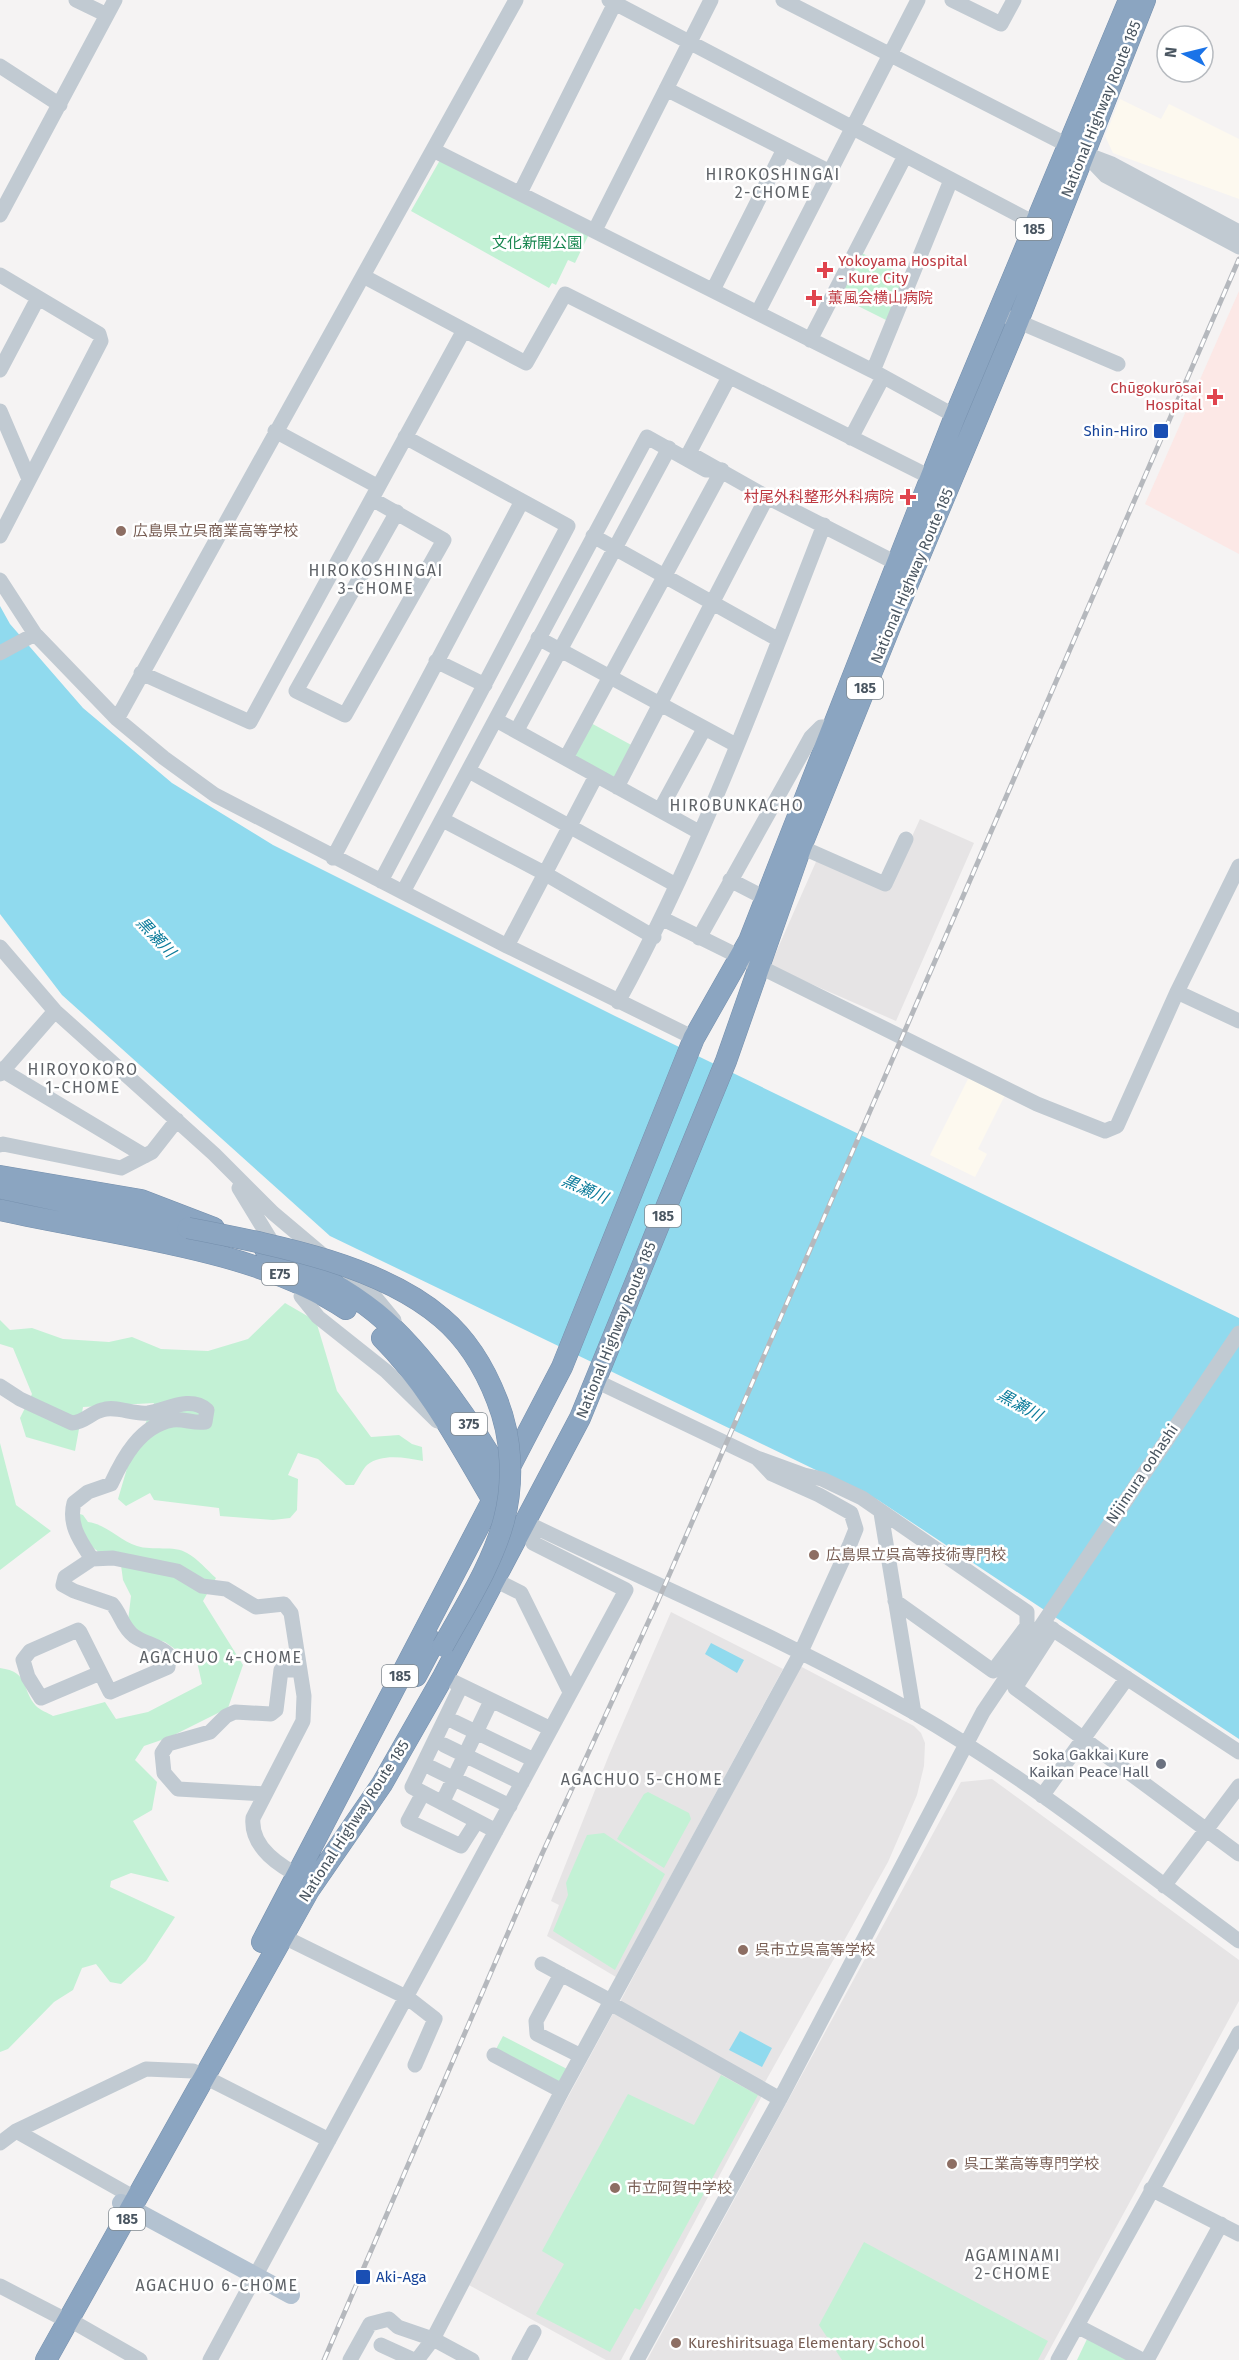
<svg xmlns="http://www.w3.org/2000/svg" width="1239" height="2360" viewBox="0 0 1239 2360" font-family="'Fira Sans','Noto Sans JP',sans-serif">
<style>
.commercial{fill:#fdf9ef}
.education{fill:#e6e4e5}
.medical{fill:#fce8e6}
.green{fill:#c3f1d5}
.water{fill:#90daee}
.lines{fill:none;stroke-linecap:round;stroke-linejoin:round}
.highway-casing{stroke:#7690ad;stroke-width:22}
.minor{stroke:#c1cad2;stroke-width:15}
.major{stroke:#b3c2d1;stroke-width:18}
.highway{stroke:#8ba5c1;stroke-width:21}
.rail-casing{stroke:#b5b8bd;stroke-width:5}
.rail{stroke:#fff;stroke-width:3;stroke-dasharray:9;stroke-linecap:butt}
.highway-bridge-casing{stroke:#7690ad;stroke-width:22;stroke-linecap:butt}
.highway-bridge{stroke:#8ba5c1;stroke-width:21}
.health-dot{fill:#e0444e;stroke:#fff;stroke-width:2}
.transit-dot{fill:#1a4fb4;stroke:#fff;stroke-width:2}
.education-dot{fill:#8d6e63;stroke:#fff;stroke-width:2}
.worship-dot{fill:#6b7280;stroke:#fff;stroke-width:2}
.labels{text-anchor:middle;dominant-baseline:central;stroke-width:5;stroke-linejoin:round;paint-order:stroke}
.shield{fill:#fff;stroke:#808990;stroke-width:1.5}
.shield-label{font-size:14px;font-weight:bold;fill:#4a5661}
.street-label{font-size:15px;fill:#4a5661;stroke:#fff}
.park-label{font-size:15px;fill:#17864f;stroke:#fff}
.health-label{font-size:15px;fill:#be3a42;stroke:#fff;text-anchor:start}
.transit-label{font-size:15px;fill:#164399;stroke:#fff;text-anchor:end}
.education-label{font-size:15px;fill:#785e54;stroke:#fff;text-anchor:start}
.worship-label{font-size:15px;fill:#5b616d;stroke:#fff;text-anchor:end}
.neighbourhood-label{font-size:16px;letter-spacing:1.5px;fill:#5f6368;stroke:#fff}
.water-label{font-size:16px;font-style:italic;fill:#0c7c9b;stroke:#fff}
</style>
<rect width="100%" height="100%" fill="#f5f3f3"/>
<path class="commercial" d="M1120,99l41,20 8,-15 70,35v60l-126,-46 -8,-17z
M969,1077l36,18 -27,54 9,5 -12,23 -45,-22z"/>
<path class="education" d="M920,819l54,24 -78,178 -126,-55 49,-111 70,31z
M671,1612l112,57 -167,308 -69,-41 12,-31 -8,-4 58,-146z
M798,1665l116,61 7,7 4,10 -1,23 -7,29 -29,67 -124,222 -144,-82z
M992,1779l247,181v41l-195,359h-397l314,-578z
M615,2010l149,82 -143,268h-15l-139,-76z"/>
<path class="medical" d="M1239,291v263l-94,-50z"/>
<path class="green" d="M440,160l150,72 -15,31 -7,-3 -12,25 -4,-2 -3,5 -138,-77z
M860,252l47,24 -19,45 -50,-25z
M589,722l46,25 -17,32 -44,-21z
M285,1303l31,18 21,70 34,46 28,-2 13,9 10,3 1,14c-17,-3 -41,-8 -56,4 -5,5 -9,14 -13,20h-8l-28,-26 -20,-6 -10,22 10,4 -1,31 -7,8 -17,2 -53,-4 -1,-8 -65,-8 -4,-7 -24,13 -8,-7 10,-34 26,-62 -71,4 -8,44 -49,-14 -6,-19 12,-24 -19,-46 -13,-4v-24l10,10 22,-2 31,11 46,3 23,-5 29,12 47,2 40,-12z
M0,1443l16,62 35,26 -51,39z
M77,1513l6,2 5,7c18,2 32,19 49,24 15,5 37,-1 50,7 11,6 20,17 29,25l-13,23 40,64 -15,43 -58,29 -26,9 -9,14 22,22 -5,28 -19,11 36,61 -38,-9 -20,8 -1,6 65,30 -29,44 -25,23 -11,-2 -14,-18 -14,4 -9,22 -19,12 -46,47 -8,3v-384c30,4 21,21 36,38 4,4 12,7 17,10l52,-14 11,17 32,-7 54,-28 -6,-27 -5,-8h-16l-10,-7 -21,-6 -16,-15 3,-25 -8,-16 -2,-15c-27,-14 -38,-21 -44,-52z
M648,1792l41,21 2,6 -27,49 -47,-29 27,-45z
M604,1833l61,41 -50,96 -62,-39 15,-36 -2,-12 21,-48z
M503,2036l64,33 -8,13 -64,-31z
M721,2075l37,20 -118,215 -5,-2 -25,44 -74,-38 28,-50 -22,-13 86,-157 66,31z
M864,2242l184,99 -10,19h-196l-23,-35z
M1088,2337l40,23h-51z"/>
<path class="water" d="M0,606l10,18 73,84 89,75 101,62 342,171 624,302v421l-361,-239 -548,-264 -268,-241 -62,-81z
M711,1643l33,17 -7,13 -32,-19z
M740,2031l32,17 -10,19 -33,-17z"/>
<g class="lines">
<g class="highway-casing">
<path id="highway" d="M0,1176l141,24 73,28
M0,1188l188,40
M0,1210c109,25 253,37 346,99
M265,1249c39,19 78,37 111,64 48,39 104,121 133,176
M382,1338c46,46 77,105 110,161l8,6
M416,1676l18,-34
M262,1942l300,-575 132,-329 55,-97 206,-525 174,-416
M46,2360l263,-470 73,-106 61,-107 137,-259 146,-357 75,-214 91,-225 126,-301 127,-321"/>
</g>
<path class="minor" d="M76,0l31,15
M609,0l427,224
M783,0l300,153 29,11 127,68
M952,0l49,24 13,-24
M0,66l60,39
M666,89l164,83
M433,150l440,221 82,45
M1088,157l18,19 133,71
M520,193l95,-190
M0,215l115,-215
M595,230l116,-230
M0,275l99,59 2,7 -101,195
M363,276l163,87 39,-69 373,187
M713,290l71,-141
M758,312l160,-312
M1010,318l108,46
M810,340l95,-184
M0,370l38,-72
M873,371l78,-191
M729,377l-40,76 78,44 131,67
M0,411l29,68
M275,431l102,55
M851,438l32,-61
M372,499l72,41 -99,175 -49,-24 101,-179
M593,536l186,104
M0,580l35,54 82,85 47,39 51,37 292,151 187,92
M538,638l198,107
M0,653l35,-19
M436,661l49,24
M141,673l109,49 214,-392
M117,719l399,-719
M496,720l203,112
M517,730l152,-282
M566,758l156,-288
M469,771l207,114
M617,787l150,-290
M660,810l44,-81
M443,820l101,53 110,64
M801,847l84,37 21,-45
M333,858l189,-357
M730,880l35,18
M381,881l187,-355 -163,-89
M403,892l244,-455 59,33h16
M663,919l374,185 68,27 12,-5 60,-134 62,-126
M699,938l112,-201 10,-10h12
M507,946l89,-170
M0,947l55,64 159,143 59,59 51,43
M1177,992l62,29
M618,1002c83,-152 143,-316 206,-477
M0,1069l145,87
M0,1074l55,-63
M0,1145l3,-1 118,24 31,-16 25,-32
M239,1188l31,51
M349,1273l21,18 24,29
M301,1296l17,21 68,54 51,50
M596,1381l161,77 47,17 18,4 40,19 165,114v14l-34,45 -98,-70
M0,1386l20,13 52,24c13,-1 18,-10 30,-13 14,-5 31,5 46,3 19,-3 42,-18 59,-3l-2,12c-11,2 -22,-4 -33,-2 -32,6 -49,38 -61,64l-23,8 -14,11c-6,22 7,39 18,56l21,-1 64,13 25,15 24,3 30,18 28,-3 7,9 13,83 -1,25 -50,97c-3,30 28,49 52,61
M881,1513l33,200
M527,1523c128,62 262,118 386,189 115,66 220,151 326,229
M92,1559l-27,18 -2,8 11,6 38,13c9,10 10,23 22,32 11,8 25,9 35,19l-1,12 -58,25 -30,-60 -2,-2 -48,21 -7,9 5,17 13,21 59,-25
M495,1580l26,13 49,99
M1049,1627l190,125
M1053,1629l-38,59 224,166
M454,1682l97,47
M461,1686l-49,101 84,44
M455,1722l79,38
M444,1745l78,38
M432,1768l78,38
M423,1793l-15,28 53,25 16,-25
M265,1794l-87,-5 -14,-16 -2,-20 6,-9 42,-12 16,-16 9,-4 36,2 5,-4 5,-40h18
M1042,1796l85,-118
M442,1803l49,-102
M1164,1886l75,-100
M282,1936l126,62 27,21 -20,46
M542,1964l69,37
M561,1974l-25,47 1,13 44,22
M610,2003l170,96
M494,2055l68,36
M16,2131l110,62
M0,2143l16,-12 130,-62 47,2 136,69
M1151,2189l88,45
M0,2286l58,30
M70,2320l70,40
M1077,2326l65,34
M381,2345l33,15
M210,2360l416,-770 -93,-47 -6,-20
M350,2360l20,-36 19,-5 9,8 35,12 39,21
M417,2360l16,-21 129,-248 238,-437 50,-110 6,-15 -5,-16 -32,-18 -47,-21 -15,-16
M519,2360l15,-28
M637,2360l143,-261 203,-387 256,-379
M1058,2360l181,-327
M1147,2360l74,-136"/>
<path class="major" d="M121,2203l170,92"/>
<use href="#highway" class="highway"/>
<g class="rail-casing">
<path id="rail" d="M324,2360l218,-506 115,-251 582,-1344"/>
</g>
<use href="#rail" class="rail"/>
<g class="highway-bridge-casing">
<path id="highway-bridge" d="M188,1228c81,16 190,35 254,90 26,22 43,51 55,82 15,37 17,82 7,120 -12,45 -39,86 -61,126"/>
</g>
<use href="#highway-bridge" class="highway-bridge"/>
</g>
<g class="health-dot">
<path d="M822 261h6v6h6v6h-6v6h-6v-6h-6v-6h6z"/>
<path d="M811 289h6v6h6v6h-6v6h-6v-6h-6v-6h6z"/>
<path d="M1212 388h6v6h6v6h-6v6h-6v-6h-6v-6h6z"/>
<path d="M905 488h6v6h6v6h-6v6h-6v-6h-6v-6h6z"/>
</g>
<g class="transit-dot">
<rect x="1153" y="423" width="16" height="16" rx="3"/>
<rect x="355" y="2269" width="16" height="16" rx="3"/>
</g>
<g class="education-dot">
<circle cx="121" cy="531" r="6"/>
<circle cx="814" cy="1555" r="6"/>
<circle cx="743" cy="1950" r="6"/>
<circle cx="952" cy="2164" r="6"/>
<circle cx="615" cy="2188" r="6"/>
<circle cx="676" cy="2343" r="6"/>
</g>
<circle class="worship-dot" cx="1161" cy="1764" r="6"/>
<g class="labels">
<g class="shield">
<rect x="1016" y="218" width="36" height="22" rx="4.5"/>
<rect x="847" y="677" width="36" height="22" rx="4.5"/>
<rect x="645" y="1205" width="36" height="22" rx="4.5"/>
<rect x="262" y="1263" width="36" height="22" rx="4.5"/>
<rect x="451" y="1413" width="36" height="22" rx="4.5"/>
<rect x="382" y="1665" width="36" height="22" rx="4.5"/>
<rect x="109" y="2208" width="36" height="22" rx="4.5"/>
</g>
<g class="shield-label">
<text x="1034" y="229">185</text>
<text x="865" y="688">185</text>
<text x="663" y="1216">185</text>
<text x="280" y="1274">E75</text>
<text x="469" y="1424">375</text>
<text x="400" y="1676">185</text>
<text x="127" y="2219">185</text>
</g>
<g class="street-label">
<text transform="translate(1101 109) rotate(-68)">National Highway Route 185</text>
<text transform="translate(912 576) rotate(-67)">National Highway Route 185</text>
<text transform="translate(616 1330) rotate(-68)">National Highway Route 185</text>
<text transform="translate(1142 1474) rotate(-56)">Nijimura oohashi</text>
<text transform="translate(354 1821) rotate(-57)">National Highway Route 185</text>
</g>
<g class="park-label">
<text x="537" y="243">文化新開公園</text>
</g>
<g class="health-label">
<text x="838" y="261">Yokoyama Hospital<tspan x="838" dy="17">- Kure City</tspan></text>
<text x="828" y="298">薫風会横山病院</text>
<text x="1202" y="388" text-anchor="end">Chūgokurōsai<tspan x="1202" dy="17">Hospital</tspan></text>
<text x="894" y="497" text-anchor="end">村尾外科整形外科病院</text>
</g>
<g class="transit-label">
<text x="1148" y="431">Shin-Hiro</text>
<text x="376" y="2277" text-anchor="start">Aki-Aga</text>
</g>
<g class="education-label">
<text x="133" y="531">広島県立呉商業高等学校</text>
<text x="826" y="1555">広島県立呉高等技術専門校</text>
<text x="755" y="1950">呉市立呉高等学校</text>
<text x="964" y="2164">呉工業高等専門学校</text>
<text x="627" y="2188">市立阿賀中学校</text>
<text x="688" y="2343">Kureshiritsuaga Elementary School</text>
</g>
<g class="worship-label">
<text x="1149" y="1755">Soka Gakkai Kure<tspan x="1149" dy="17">Kaikan Peace Hall</tspan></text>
</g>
<g class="neighbourhood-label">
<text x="773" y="174">HIROKOSHINGAI<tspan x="773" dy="18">2-CHOME</tspan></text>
<text x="376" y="570">HIROKOSHINGAI<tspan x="376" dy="18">3-CHOME</tspan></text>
<text x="737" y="805">HIROBUNKACHO</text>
<text x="83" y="1069">HIROYOKORO<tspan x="83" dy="18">1-CHOME</tspan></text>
<text x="221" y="1657">AGACHUO 4-CHOME</text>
<text x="642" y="1779">AGACHUO 5-CHOME</text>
<text x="1013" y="2255">AGAMINAMI<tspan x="1013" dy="18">2-CHOME</tspan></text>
<text x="217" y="2285">AGACHUO 6-CHOME</text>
</g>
<g class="water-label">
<text transform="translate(156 937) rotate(47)">黒瀬川</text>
<text transform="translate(585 1189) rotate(24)">黒瀬川</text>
<text transform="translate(1020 1405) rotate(29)">黒瀬川</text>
</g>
</g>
<g transform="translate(1185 54) rotate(277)"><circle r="28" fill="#ffffff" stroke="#b7bbc0" stroke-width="1.5"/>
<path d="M0-4.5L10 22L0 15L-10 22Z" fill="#1a73e8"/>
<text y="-9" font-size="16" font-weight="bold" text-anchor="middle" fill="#4a5661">N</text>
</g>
</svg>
